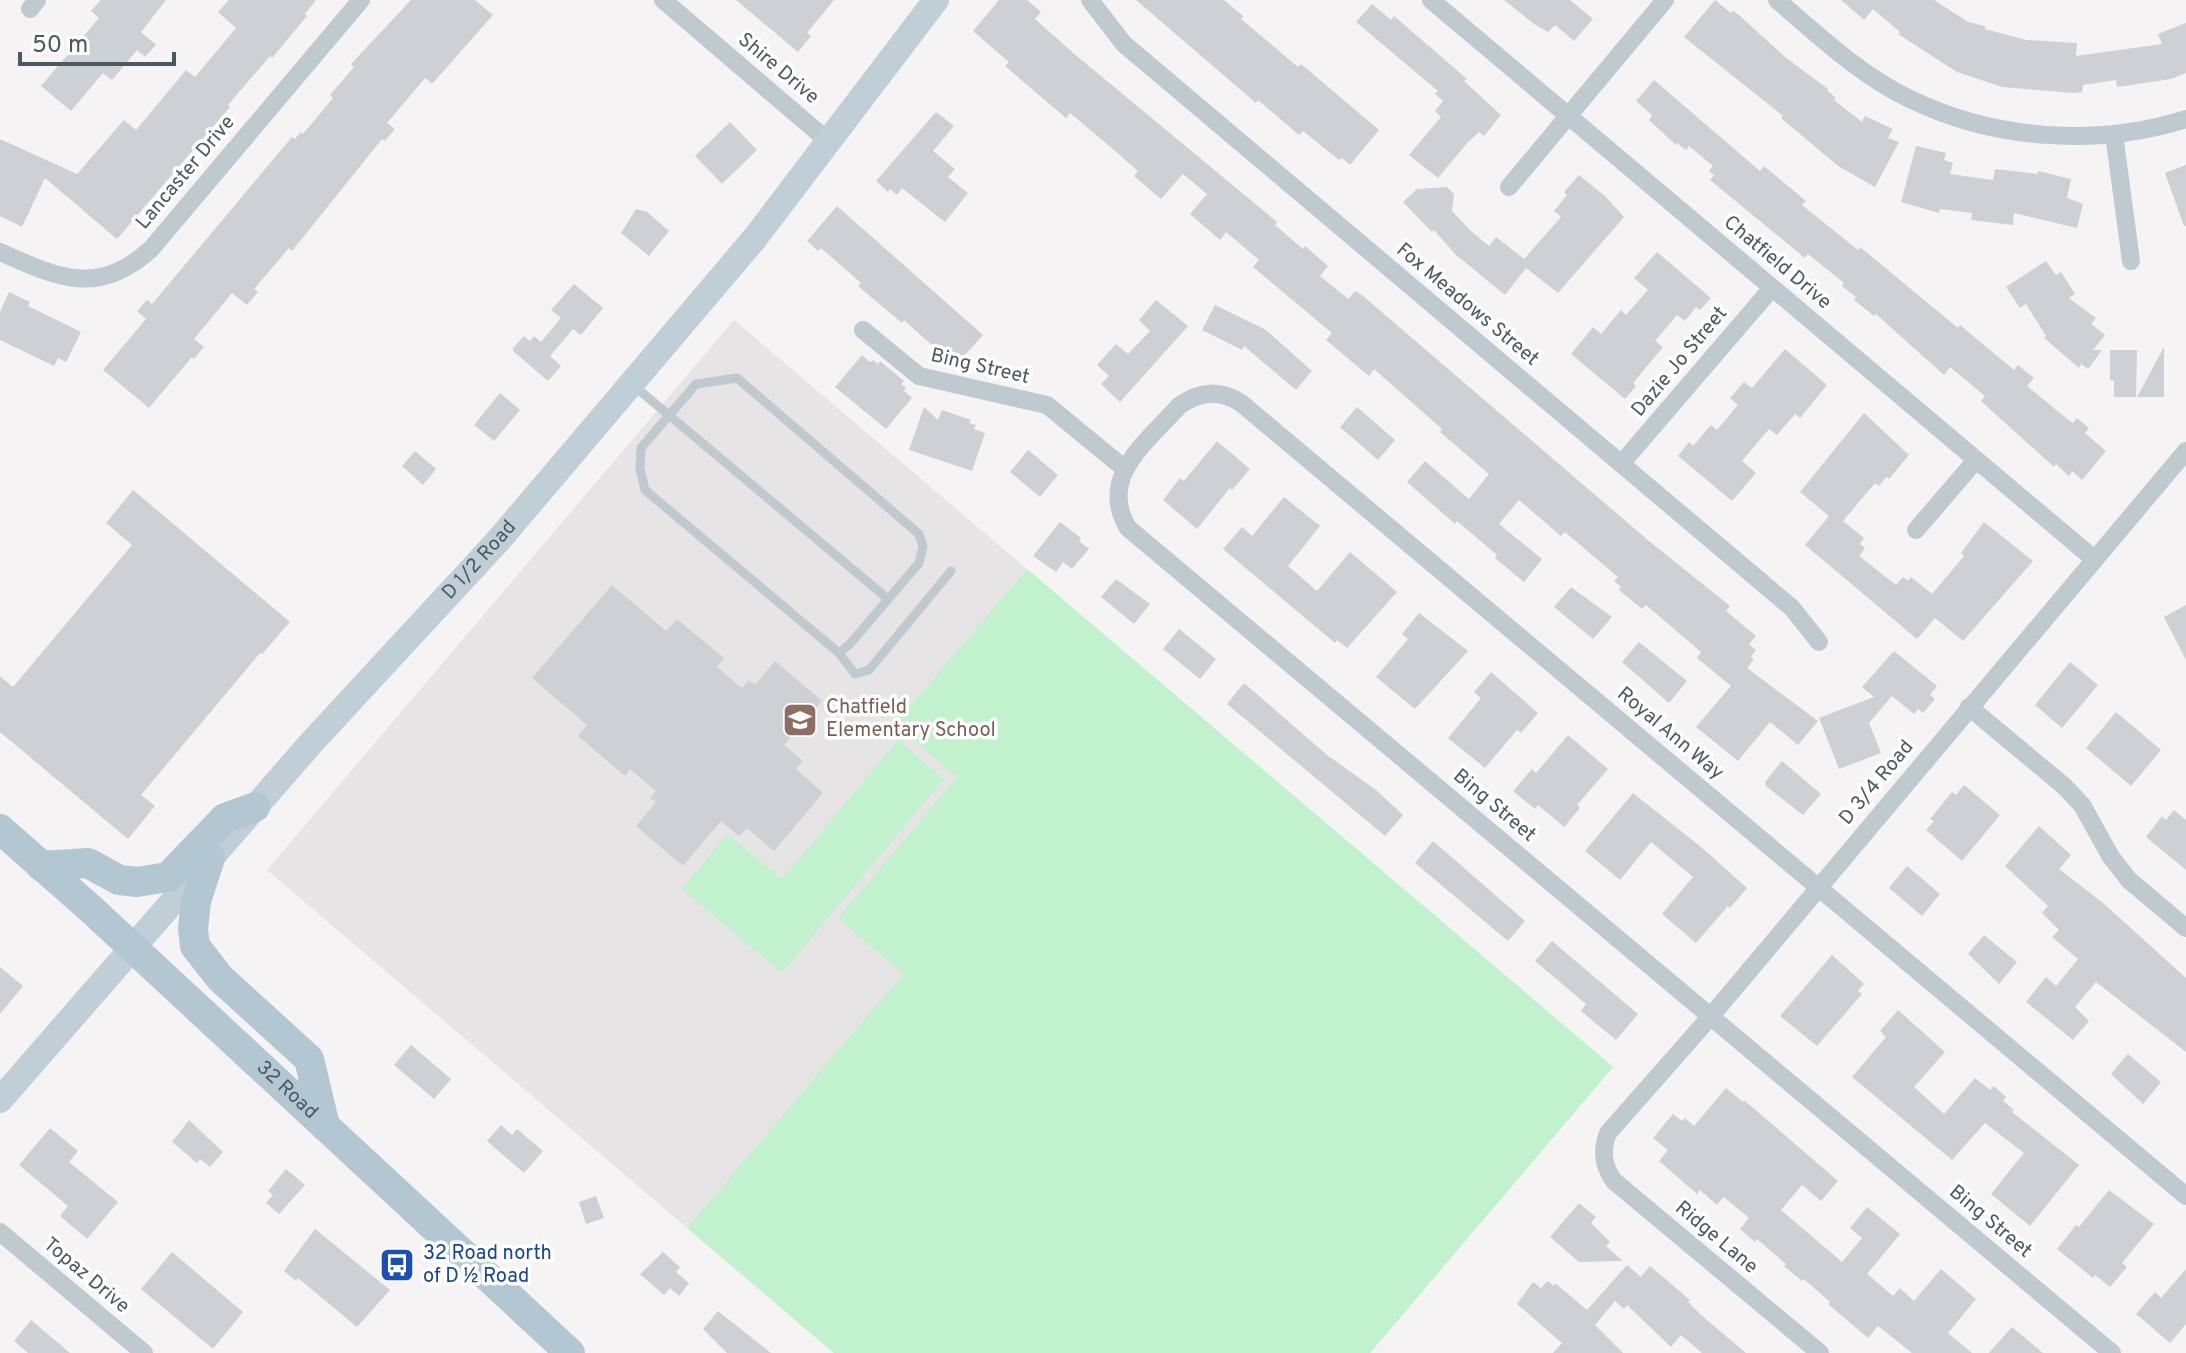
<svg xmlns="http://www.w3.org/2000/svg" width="2186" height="1353" viewBox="0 0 2186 1353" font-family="Overpass,sans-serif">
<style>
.education{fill:#e6e4e5}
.green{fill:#c2f2cd}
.building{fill:#cdd1d5}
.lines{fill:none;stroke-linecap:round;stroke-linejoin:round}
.service{stroke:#becacf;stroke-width:9}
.minor{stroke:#becacf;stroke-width:18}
.secondary{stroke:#c0cfd7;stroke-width:26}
.primary{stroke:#b2c7d2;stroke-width:30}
.labels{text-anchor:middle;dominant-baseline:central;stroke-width:7;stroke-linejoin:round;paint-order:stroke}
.street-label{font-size:20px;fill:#495a62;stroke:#fff}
.education-label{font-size:20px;fill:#785e54;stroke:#fff;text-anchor:start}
.transit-label{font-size:20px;fill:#164399;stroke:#fff;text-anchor:start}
</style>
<rect width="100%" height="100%" fill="#f5f3f3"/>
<path class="education" d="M734,320l879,747 -243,286h-536l-567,-483z"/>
<path class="green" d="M1027,569l586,498 -243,286h-536l-147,-125 216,-254 -65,-56 119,-141 -62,-53z
M898,740l46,39 -162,194 -100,-84 45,-55 55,45z"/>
<path class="building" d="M101,0h65l-25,32 15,13 -11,12 -8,-7 -25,30 -9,-7 -32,38 -30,-25 58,-68 -8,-7z
M229,0h87l-11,14 2,2 -35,42 -2,-2 -42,49 2,2 -113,132 -72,-61 -23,49 -22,-11v-77l77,35 47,-54 12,10 50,-60 9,7 41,-49 -18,-16z
M411,0h64l18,15 -61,69 -7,-6 -38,45 8,6 -10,12 -3,-2 -90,112 -3,-3 -35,41 4,3 -11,13 -15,-12 -38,46 10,8 -10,12 -2,-2 -43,51 -46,-38 43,-51 -9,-8 10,-11 5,4 140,-167 3,2 6,-7 2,2 30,-36 -3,-3 24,-28 -3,-3z
M736,0h98l-27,33 4,3 -13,16z
M999,0h28l14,12 -6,7 37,33 205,170 -2,3 28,24 2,-3 23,20 -8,10 28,23 7,-8 8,5 286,245 81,65 -4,5 30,25 -7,8 7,6 -5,7 3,2 -7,9 71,53 -20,24 -28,-23 -32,39 -42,-34 35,-41 -34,-28 4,-6 -55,-47 -4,4 -23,-19 2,-3 -7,-6 4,-4 -53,-45 -4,4 -42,-36 -20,24 43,35 -18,23 -29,-24 2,-3 -40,-34 -2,3 -48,-42 18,-21 44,38 20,-25 -49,-42 2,-3 -68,-60 -5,7 -43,-36 6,-7 -79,-66 6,-7 -33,-28 -6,8 -30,-26 17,-20 -24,-20 -22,25 -27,-23 4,-5 -24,-21 -44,-37 -4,5 -61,-52 4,-4 -36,-31z
M1136,0h88l19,16 -2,3 57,48 3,-3 78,66 -29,35 -8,-7 -3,2 -36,-29 -4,4 -41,-35 -2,3z
M1504,0h66l23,19 -19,22 -19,-16 -7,7 -14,-8z
M1715,0l16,13 2,-2 6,4 46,42 43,32 -1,1 9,8 -2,2 28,22 3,-6 28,13 -5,9 11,4 -24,45 -37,-21 -57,-48 2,-2 -99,-79z
M1841,0h93l34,22 17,4v3l41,11 51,3 -1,13 86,-12 -4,-10 28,-11v50l-15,6 -54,8 -1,-7 -33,5 -1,7 -8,1 -72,-6 -45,-15 -59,-38 2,-2 -27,-23 -9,11z
M1372,4l19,16 3,-4 73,63 -3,2 37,34 -17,21 -5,-4 -10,9 -31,37 -29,-23 32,-38 -6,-6 8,-10 -8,-7 3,-3 -82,-69z
M1654,80l106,91 4,-5 42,35 -4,4 56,45 2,-3 98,81 2,-3 54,45 4,-5 16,13 -7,8 39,32 7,5 4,-5 12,10 -4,5 21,18 -24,29 -10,-9 -3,5 -13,-12 -2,3 -73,-66 4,-5 -35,-29 -6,8 -68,-61 -2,2 -20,-16 2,-3 -14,-11 2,-3 -36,-29 -3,4 -95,-78 4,-5 -5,-4 4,-5 -24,-20 -3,4 -9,-7 -1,2 -27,-25 3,-5 -16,-14z
M936,112l18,14 -21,25 22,18 -7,8 20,16 -23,29 -43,-34 -5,7 -7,-6 -2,3 -12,-11z
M730,122l27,28 -35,34 -27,-28z
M1916,146l30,7 -2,7 9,3 -3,11 43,6 2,-11 43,5v-3l33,8 -4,19 16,6 -6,24 -63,-15 -1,12 -42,-5 1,-7 -32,-4 -1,4 -38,-11z
M2186,165v61h-2l-19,-53z
M1579,175l27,22 18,20 -66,76 -32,-25 -21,27 -50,-41 -21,-24 -2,2 -29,-30 14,-13 30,-2 7,7 -2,17 19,20 18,15 7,-9 28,22 37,-42 -7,-6 13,-16 -3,-3z
M837,206l146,129 -28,31 -51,-46 -2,3 -44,-37 3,-3 -40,-35 -3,3 -11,-10z
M636,209l11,3 22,19 -20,25 -28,-23z
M1657,252l54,46 -11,12 -4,-3 -11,14 -8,-6 -22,26 8,6 -30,36 3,3 -11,13 -54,-45 22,-27 8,7 20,-24 5,5 22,-25 -14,-12z
M2046,261l10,14 5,-3 14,22 -6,4 27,20 -5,6 14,11 -12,15h9l-14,19 -7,-5 -2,4 -35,-30 2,-2 -20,-32 -6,4 -14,-21z
M574,284l29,24 -22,27 -8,-6 -23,27 11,10 -13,15 -35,-30v-3l11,-12 6,5 4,-5 7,6 20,-24 -10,-8z
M9,292l21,10 -2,4 53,26 -15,30 -8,-4 -4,8 -54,-26v-28z
M1156,300l32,26 -68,76 -19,-18 8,-8 -12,-11 19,-21 12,10 22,-23 -11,-11z
M1215,305l51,25 46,41 -16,19 -52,-44 -2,4 -40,-20z
M2164,347v50h-27z
M1785,349l42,36 -27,33 -5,-4 -18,21 -8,-6 -27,32 14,12 -24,28 -54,-45 11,-14 4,4 18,-21 6,5 21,-25 -8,-7 14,-16 8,6z
M2110,350h27l-1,47h-22v-16l-4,-1z
M862,355l8,7 3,-2 5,4 2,-3 24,20 -3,3 5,4 -2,3 8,7 -26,31 -51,-42z
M500,393l20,17 -26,31 -20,-16z
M924,407l14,13 4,-10 29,10 -2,3 7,2 -2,4 11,4 -13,38 -63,-21z
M1357,407l38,33 -17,20 -38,-33z
M1864,413l45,42 -20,24 -3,-2 -7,9 -4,-3 -32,38 21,17 -4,6 5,4 -6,8 37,29 7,-8 5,4 3,-4 21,17 32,-38 -3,-3 23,-31 49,39 -70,80 -28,-23 -18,21 -112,-94 24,-29 -29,-24z
M1217,441l33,28 -18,21 -2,-2 -33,41 -34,-29 17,-22 4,3z
M1028,450l30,25 -18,22 -30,-25z
M415,451l21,18 -13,16 -21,-19z
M133,490l157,132 -28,32 -2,-1 -119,142 14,11 -27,33 -128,-107v-56l13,11 119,-142 -26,-22z
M1284,497l36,29 -32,40 29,25 33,-39 47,40 -50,56 -10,-8 -2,3 -112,-94 19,-22 10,9z
M1060,522l21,16 -2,3 10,8 -17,20 -9,-7 -7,10 -23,-16z
M1116,579l34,25 -16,20 -33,-27z
M612,585l54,46 11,-12 47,39 -7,9 25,21 7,-8 6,5 20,-24 47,40 -38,44 19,16 -7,8 27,24 -49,58 -27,-23 -8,8 -18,-15 -38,45 -47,-40 20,-24 -6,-4 6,-7 -26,-22 -5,7 -47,-40 9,-11 -55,-47z
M1571,587l41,30 -19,22 -39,-32z
M2186,605v55l-22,-43z
M1419,613l49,38 -53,58 -39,-32 32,-38 -6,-5z
M1179,629l37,30 -16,20 -37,-30z
M1639,642l48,39 -18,22 -47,-41z
M1894,651l43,35 -7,9 5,4 -12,14 -5,-4 -4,5 -22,-18 -23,27 12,30 -42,16 -20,-51 55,-21 -12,-10z
M2070,662l28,23 -36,43 -27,-23z
M1491,672l47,41 -17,20 -4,-3 -32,38 -37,-30 33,-40 -7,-6z
M1244,683l83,72 49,35 27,25 -18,21 -158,-132z
M2116,712l45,38 -30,36 -45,-38z
M1568,735l40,34 -31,36 3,3 -16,19 -26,-22 -3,4 -22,-18 19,-22 4,4z
M1782,761l39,33 -18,21 -37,-29 -1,-4z
M1964,785l36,30 -38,46 -36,-31 8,-9 -4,-2 22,-27 4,3z
M1633,793l68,54 46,41 -17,20 -2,-2 -32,37 -34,-29 31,-37 -42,-35 -31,38 -35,-29z
M2174,810l12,10v50l-40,-33 16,-21 4,4z
M2039,826l32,29 -12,14 44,34 83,75v74l-90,-70 -21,25 14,14 -16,19 -47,-38 20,-25 10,9 22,-27 -26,-22 7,-7 -17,-17 6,-7 -43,-40z
M1433,841l92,80 -17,20 -93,-78z
M1907,866l33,28 -18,22 -33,-28z
M1984,935l33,27 -18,22 -31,-30z
M1552,941l86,73 -22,26 -35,-29 5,-7 -51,-43z
M1832,955l32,29 -6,7 4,3 -45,52 -37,-30z
M0,967l23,19 -23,28z
M1898,1010l47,42 -31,35 30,27 31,-36 15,12 4,-4 12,11 -3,4 11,9 -2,2 67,53 -49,61 -39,-32 33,-41 -39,-30 -33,37 -100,-83 34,-40 -6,-6z
M411,1045l40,34 -17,20 -40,-34z
M2128,1054l33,28 -18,22 -32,-30z
M1726,1088l17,14 1,-2 94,81 -17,20 -19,-16 -21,25 61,52 20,-24 -12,-10 17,-21 33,27 -33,40 26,22 7,-8 14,13 27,-32 35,30 -28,34 24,20h-60l-34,-27 -10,12 -40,-34 2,-2 -26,-23 -2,2 -18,-15 2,-2 -29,-25 -2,3 -15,-13 9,-11 -25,-21 -7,8 -17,-15 -3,4 -38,-33 9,-11 -15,-12 20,-24 9,7 3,-3 9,8z
M189,1120l34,32 -13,15 -10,-8 -3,4 -25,-21z
M501,1125l11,10 5,-6 26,22 -19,22 -37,-32z
M50,1128l28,23 -9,11 49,40 -31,37 -27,-23 8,-10 -49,-41z
M286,1169l19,16 -26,29 -13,-11 7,-8 -5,-4z
M2109,1190l45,34 -32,39 5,4 -17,20 -15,-12 -2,3 -36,-29 19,-24 3,2z
M596,1196l8,22 -18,6 -7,-22z
M1579,1203l17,14 -5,6 19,19 -4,4 17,15 -44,1 -29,-25z
M315,1229l75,61 -33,37 -59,-49 -2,3 -12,-10z
M172,1252l71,60 -30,37 -72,-60z
M663,1252l17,15 -4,5 13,11 -10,13 -9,-8 -6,7 -24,-21z
M1627,1265l14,12 9,-11 40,34 -2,2 13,13 45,38h-44l-21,-18 -10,12 -44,-42 -3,4 -9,-8 -20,24 28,28h-70l9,-10 -45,-39 16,-22 8,6 7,-7 6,5 1,-3 32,27z
M2186,1269v55l-16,19 -34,-29 19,-22 6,6z
M718,1311l53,42h-44l-24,-24z
M31,1320l39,33h-42l-14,-12z
M2012,1327l31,26h-54z"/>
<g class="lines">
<path class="service" d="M633,385l255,214
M839,653l10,-8 70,-82 4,-17 -4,-12 -182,-156 -41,6 -55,64 -1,21 5,21 194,163 16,21 14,-4 82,-99"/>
<path class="minor" d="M663,0l165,141
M1090,0l34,44 668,564 27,34
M1431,0l663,559
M1777,0c41,35 84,76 133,99 84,41 187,48 276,20
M30,9l7,-9
M2114,134l17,127
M1509,187l156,-187
M0,252c58,26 98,45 151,-3l210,-249
M863,330l56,46 128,29 78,64
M1621,464l151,-176
M1916,530l60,-70
M1969,707l95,79 18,19 29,52 18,23 57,48
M0,1232l144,121
M1820,1353l-206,-172c-11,-15 -13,-30 -6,-48l103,-117 475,-565
M2112,1353l-984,-825c-31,-51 20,-87 51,-122 20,-15 41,-17 62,-3l945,793"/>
<path class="secondary" id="s1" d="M0,1100l312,-358 185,-200 258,-304 181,-238"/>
<g class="primary">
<path id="s2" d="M0,829l92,81 478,443"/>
<path d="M210,858l-14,43 -3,28 2,17 25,32 89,81 16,67"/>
<path d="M41,866l47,-3 31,17 18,2 31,-5 57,-59 30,-11"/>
</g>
</g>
<defs>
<g id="school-square" transform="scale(1.8)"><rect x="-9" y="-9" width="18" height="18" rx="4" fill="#8d6e63" stroke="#fff"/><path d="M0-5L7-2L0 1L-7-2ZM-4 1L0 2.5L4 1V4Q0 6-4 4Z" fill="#fff"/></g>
<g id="bus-square" transform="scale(1.8)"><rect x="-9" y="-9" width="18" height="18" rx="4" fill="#1a4fb4" stroke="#fff"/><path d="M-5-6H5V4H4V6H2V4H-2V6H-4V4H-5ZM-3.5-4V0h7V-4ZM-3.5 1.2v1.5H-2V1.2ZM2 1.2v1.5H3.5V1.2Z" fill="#fff"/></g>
</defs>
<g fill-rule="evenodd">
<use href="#school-square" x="800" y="720"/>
<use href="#bus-square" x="397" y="1265"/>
</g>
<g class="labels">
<g class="street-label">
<text transform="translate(778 69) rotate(40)">Shire Drive</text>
<text transform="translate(186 173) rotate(-50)">Lancaster Drive</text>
<text transform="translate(1777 263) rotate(40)">Chatfield Drive</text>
<text transform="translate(1467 305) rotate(40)">Fox Meadows Street</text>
<text transform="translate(1680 362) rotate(-50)">Dazie Jo Street</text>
<text transform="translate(980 367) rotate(13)">Bing Street</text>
<text stroke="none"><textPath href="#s1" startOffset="722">D 1/2 Road</textPath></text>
<text transform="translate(1670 734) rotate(40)">Royal Ann Way</text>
<text transform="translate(1877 783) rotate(-50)">D 3/4 Road</text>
<text transform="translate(1494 806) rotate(40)">Bing Street</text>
<text stroke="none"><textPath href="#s2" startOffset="388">32 Road</textPath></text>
<text transform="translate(1990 1222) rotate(40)">Bing Street</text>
<text transform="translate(1716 1238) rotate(40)">Ridge Lane</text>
<text transform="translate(86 1276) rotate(40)">Topaz Drive</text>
</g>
<g class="education-label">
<text x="826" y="708">Chatfield<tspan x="826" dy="23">Elementary School</tspan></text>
</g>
<g class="transit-label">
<text x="423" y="1254">32 Road north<tspan x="423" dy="23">of D ½ Road</tspan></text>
</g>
</g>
<path d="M20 52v12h154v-12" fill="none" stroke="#495a62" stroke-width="4"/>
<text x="32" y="52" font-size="24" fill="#495a62" stroke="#ffffff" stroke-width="6" paint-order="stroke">50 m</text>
</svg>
